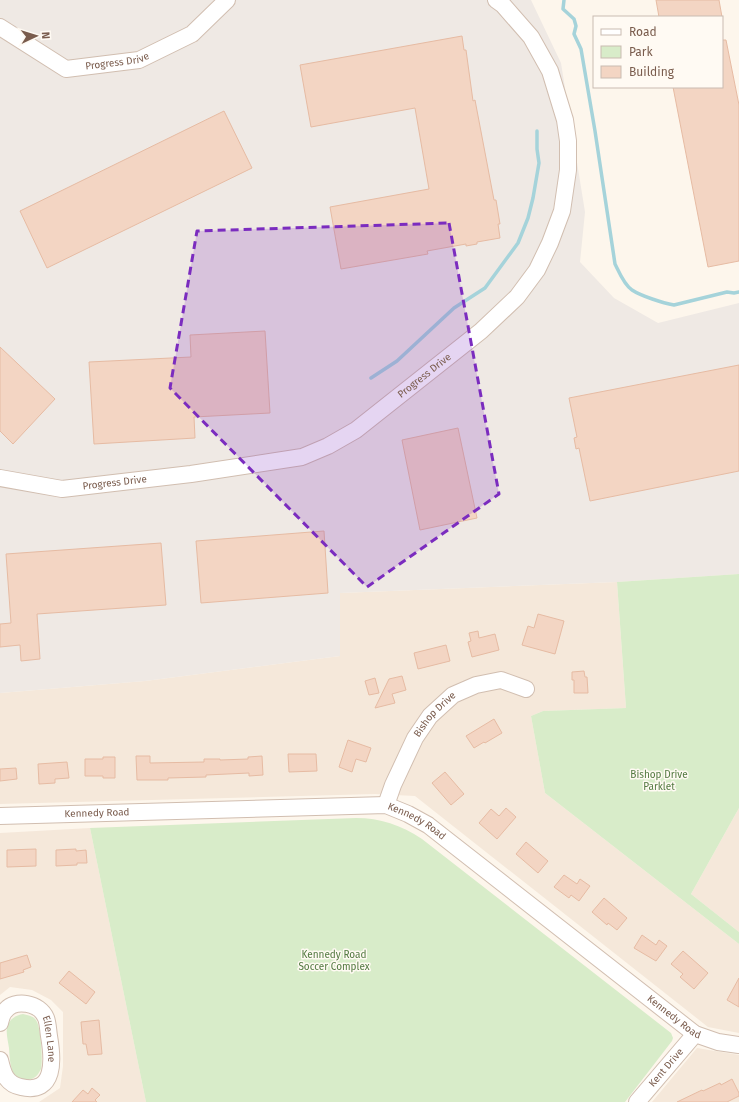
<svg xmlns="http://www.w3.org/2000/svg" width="739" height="1102" viewBox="0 0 739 1102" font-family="'Fira Sans',sans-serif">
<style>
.residential{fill:#f5e8da}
.industrial{fill:#efe9e4}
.green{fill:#d8ecc9}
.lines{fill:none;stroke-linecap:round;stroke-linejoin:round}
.stream{stroke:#a5d3da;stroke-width:3.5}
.building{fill:#f3d5c3;stroke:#e6bba3}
.minor-casing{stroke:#d1beb0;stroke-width:18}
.minor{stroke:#fff;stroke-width:16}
.marked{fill:#7b2cbf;fill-opacity:0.2;stroke:#7b2cbf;stroke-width:3;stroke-dasharray:8 5;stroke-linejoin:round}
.labels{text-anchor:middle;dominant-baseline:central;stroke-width:3;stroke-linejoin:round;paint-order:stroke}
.street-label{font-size:10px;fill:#7a5c4d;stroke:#fffaf3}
.park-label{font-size:10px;fill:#537a41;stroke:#fffaf3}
</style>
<rect width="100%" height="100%" fill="#fdf6ec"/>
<path class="residential" d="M617,582l9,126 -83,3 -12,5 14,77 194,151v89l-31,-6 -293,-231 -40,-2 -375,10v-111l145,-12 195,-25v-63z
M739,808v124l-48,-38z
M90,828l56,274h-107l21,-14 3,-22v-54l-12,-12 -19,-10 -22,-3 -10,8v-162z
M697,1048l42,7v47h-87z"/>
<path class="industrial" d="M0,0h531l30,63 24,149 -5,50 34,36 44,25 81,-20v271l-122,8 -277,11v63l-195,25 -145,12z"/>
<path class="green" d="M739,574v234l-48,86 48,38v12l-194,-151 -14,-77 12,-5 83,-3 -9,-126z
M356,818c24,0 45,7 66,21l249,194 2,5 -1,3 -47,61h-479l-56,-274z
M23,1014c5,1 10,2 13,6 5,7 7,40 5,49 -2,4 -5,9 -10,10 -21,7 -21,-18 -22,-31 -1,-8 -4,-17 -1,-24 3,-6 9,-9 15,-10z"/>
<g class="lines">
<path class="stream" d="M564,0l-1,9 11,10 2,7 -2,8 7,15 14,82 20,133c4,8 9,21 17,26 9,6 31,13 42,15l53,-13 7,1 5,-1
M371,378l26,-17 57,-53 31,-20 33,-45 10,-25 5,-20 6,-35 -2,-14v-18"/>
</g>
<path class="building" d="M656,0h63l3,17h-63z
M462,36l2,14h2l7,51 2,-1 19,100h2l4,24h-2l2,14 -23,4v2l-11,2v-2l-39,7 1,3 -87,15 -11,-62 99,-18 -14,-81 -104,19 -11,-62z
M722,40h4l13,65v156l-31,6 -35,-180h49z
M224,111l28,57 -205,100 -27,-57z
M265,331l5,82 -76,4 1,21 -101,6 -5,-82 102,-5 -1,-22z
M0,347l55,52 -42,45 -13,-13z
M739,365v106l-149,30 -11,-53 -3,1 -2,-11 3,-1 -8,-39z
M458,428l19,90 -57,12 -18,-90z
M324,531l4,62 -127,10 -5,-62z
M161,543l5,62 -129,9 3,45 -19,2 -1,-16 -20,2v-23l11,-1 -5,-69z
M538,614l26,7 -9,33 -33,-9 6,-19 6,2z
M478,631l1,7 16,-4 4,16 -27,7 -4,-15 3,-1 -2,-8z
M446,645l4,16 -32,8 -4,-16z
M584,671l1,6h2l1,16h-14v-13h-2v-8z
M402,676l4,14 -14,4 3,9 -20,5 14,-29z
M375,678l4,15 -10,2 -4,-14z
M494,719l8,14 -17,10 -1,-1 -10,6 -8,-12z
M348,740l23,8 -5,14 -10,-3 -4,13 -13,-5z
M288,754h28l1,17 -28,1z
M136,756h14v7l54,-1v-3h16v1l28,-1v-2l14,-1 1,19 -14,1v-3l-43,2v2l-38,1v2h-31z
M103,757h12v21h-12v-2h-18v-17h18z
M67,762l2,16 -14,1v4l-16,1 -1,-20z
M16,768l1,11 -17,2v-12z
M445,772l19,22 -13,11 -19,-22z
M506,808l10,9 -19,22 -18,-16 12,-14 8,7z
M526,842l22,19 -10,12 -22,-19z
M36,849v17l-29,1v-17z
M76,849v2l10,-1 1,13h-10v2l-21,1v-16z
M564,875l13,9 3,-5 10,7 -11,15 -8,-6 -2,3 -15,-11z
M604,898l23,20 -10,12 -9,-7 -1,2 -15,-13z
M642,935l14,10 3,-5 8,6 -11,15 -22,-13z
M683,951l25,22 -14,16 -14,-12 3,-3 -12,-10z
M27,955l4,12 -8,3 1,2 -24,7v-16z
M69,971l26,21 -9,12 -27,-21z
M739,978v29l-12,-7z
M99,1020l3,34 -14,1 -2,-11h-3l-2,-22z
M732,1079l7,14v3l-12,6h-50l25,-12 1,1 17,-8 1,2z
M92,1088l8,7 -5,5 2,2h-25l11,-12 5,4z"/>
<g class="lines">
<g class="minor-casing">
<g id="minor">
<path id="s1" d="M0,27l66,42 73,-9 53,-26 35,-34"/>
<path id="s2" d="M0,478l62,11 129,-15 111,-17 26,-11 28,-16 125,-99 36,-34 20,-27 13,-27 12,-32 6,-41v-29l-3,-21 -15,-49 -19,-34 -28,-32 -7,-5"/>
<path id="s3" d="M386,805l7,-20 22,-47 15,-22 23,-21 23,-10 25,-5 25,9"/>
<path id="s4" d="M0,816l386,-11 22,9 20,11 267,209 23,8 21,3"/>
<path id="s5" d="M0,1023c1,-4 2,-9 5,-12 10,-13 35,-8 41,7 2,5 2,12 3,18 4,23 7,59 -28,51 -15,-3 -18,-14 -21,-27"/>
<path id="s6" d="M637,1102l58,-68"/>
</g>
</g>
<use href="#minor" class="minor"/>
</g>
<path class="marked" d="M449,223l50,271 -132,93 -197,-199 27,-157z"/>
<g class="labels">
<g class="street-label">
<text stroke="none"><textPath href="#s1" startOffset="130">Progress Drive</textPath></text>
<text stroke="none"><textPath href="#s2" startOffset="453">Progress Drive</textPath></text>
<text stroke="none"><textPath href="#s2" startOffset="116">Progress Drive</textPath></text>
<text stroke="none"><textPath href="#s3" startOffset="104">Bishop Drive</textPath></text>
<text stroke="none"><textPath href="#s4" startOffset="97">Kennedy Road</textPath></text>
<text stroke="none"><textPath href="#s4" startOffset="421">Kennedy Road</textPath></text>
<text stroke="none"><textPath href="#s4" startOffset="745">Kennedy Road</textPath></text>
<text stroke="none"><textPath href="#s5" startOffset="83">Ellen Lane</textPath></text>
<text stroke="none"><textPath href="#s6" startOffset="45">Kent Drive</textPath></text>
</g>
<g class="park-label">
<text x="659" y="775">Bishop Drive<tspan x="659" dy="12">Parklet</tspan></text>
<text x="334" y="955">Kennedy Road<tspan x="334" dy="12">Soccer Complex</tspan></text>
</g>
</g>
<rect x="593" y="16" width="130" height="72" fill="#fffaf3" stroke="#cabbb1"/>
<rect x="601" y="29" width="20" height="6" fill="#ffffff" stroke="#cabbb1"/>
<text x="629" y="36" font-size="12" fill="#7a5c4d">Road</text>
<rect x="601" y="46" width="20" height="12" fill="#d8ecc9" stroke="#cabbb1"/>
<text x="629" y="56" font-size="12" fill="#7a5c4d">Park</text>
<rect x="601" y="66" width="20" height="12" fill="#f3d5c3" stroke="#cabbb1"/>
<text x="629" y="76" font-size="12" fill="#7a5c4d">Building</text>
<g transform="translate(36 36) rotate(86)" stroke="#fffaf3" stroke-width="3" paint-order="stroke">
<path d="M0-3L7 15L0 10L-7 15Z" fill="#7a5c4d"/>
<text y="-6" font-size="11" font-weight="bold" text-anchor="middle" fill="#7a5c4d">N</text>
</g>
</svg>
